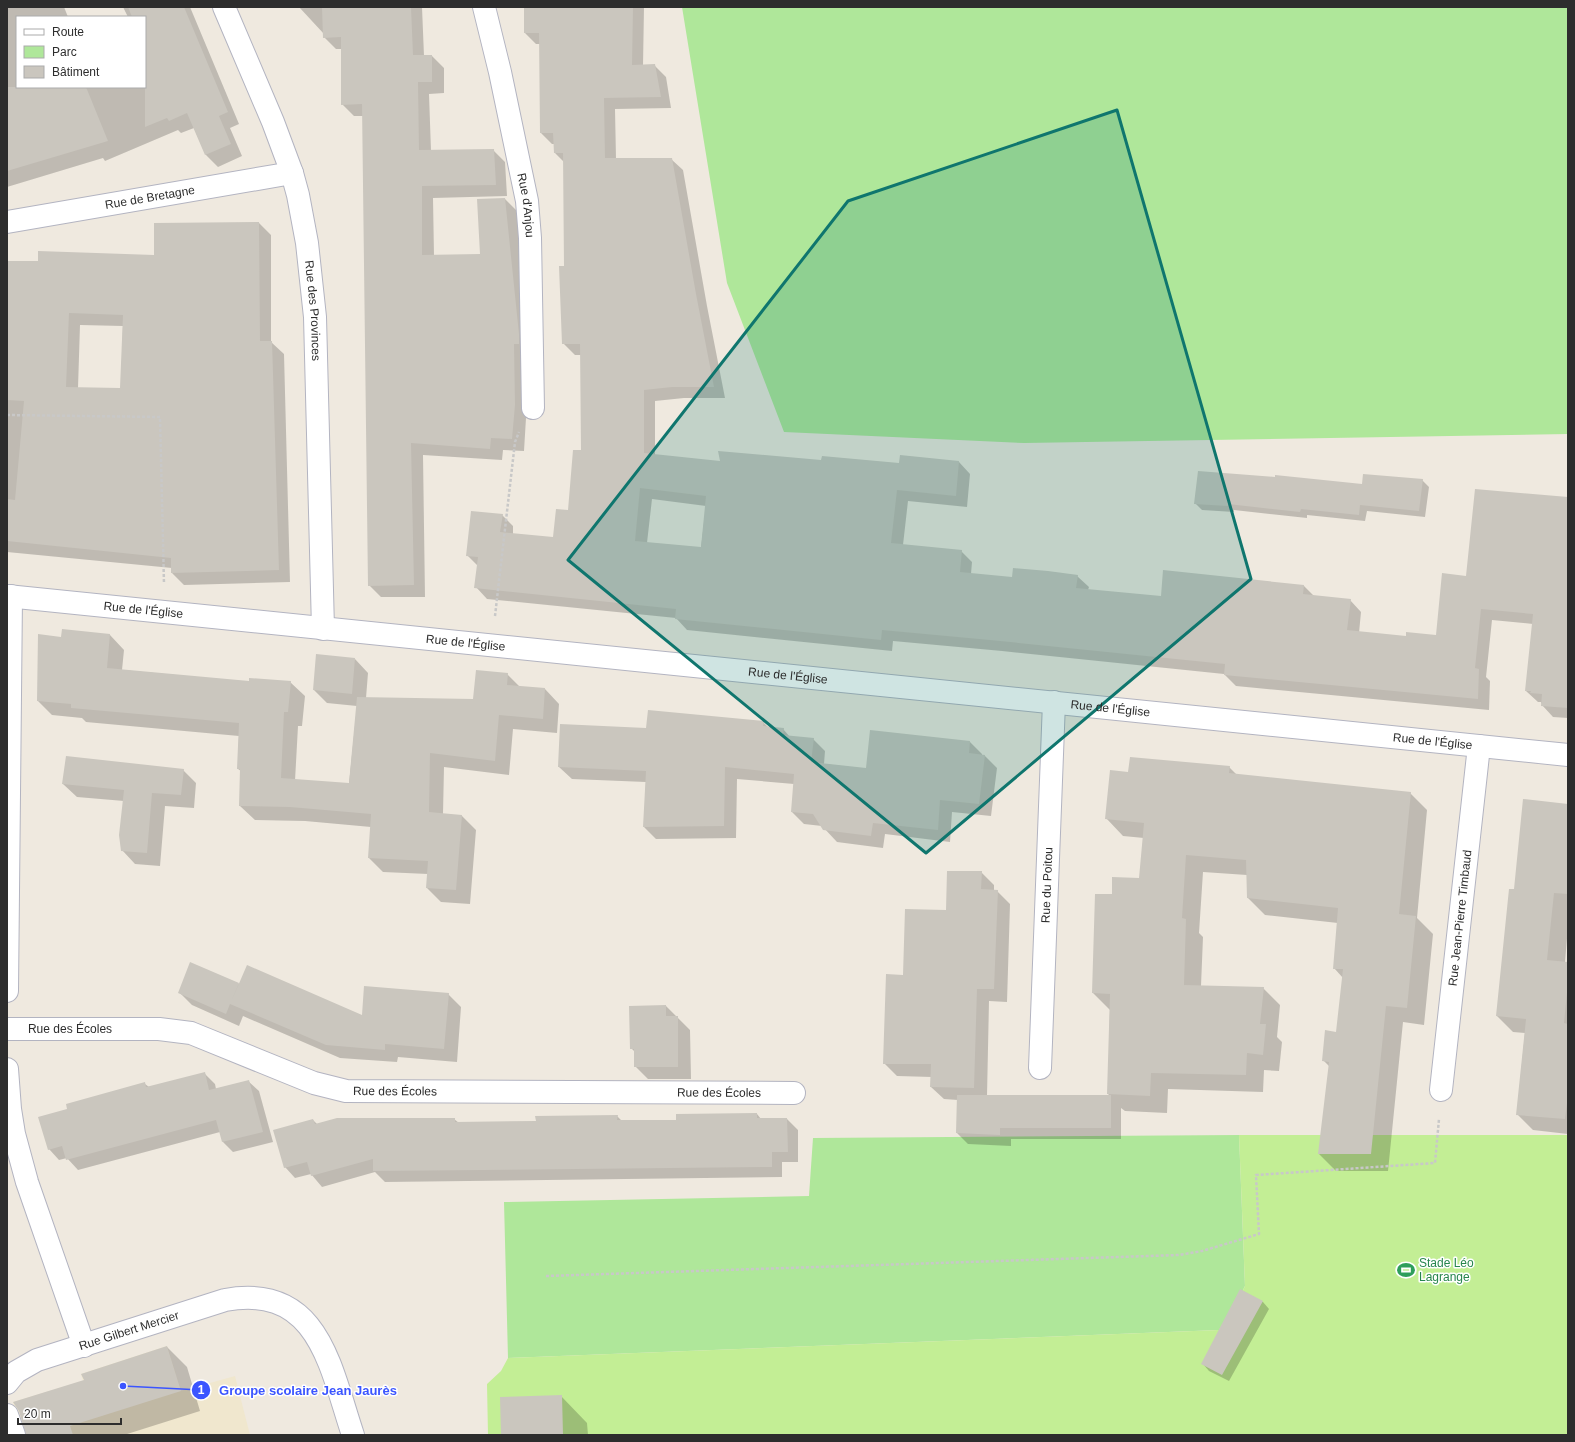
<svg xmlns="http://www.w3.org/2000/svg" width="1575" height="1442" viewBox="0 0 1575 1442" font-family="Arial,sans-serif">
<style>
.education{fill:#f0e7ce}
.green{fill:#afe79a}
.pitch{fill:#c3ee95}
.shadow{fill:#0003;fill-rule:evenodd}
.building{fill:#cac6be;fill-rule:evenodd}
.lines{fill:none;stroke-linecap:round;stroke-linejoin:round}
.street-casing{stroke:#b3b4c1;stroke-width:24}
.path{stroke:#c8c8c8;stroke-width:2.5;stroke-dasharray:3 2;stroke-linecap:butt}
.street{stroke:#fff;stroke-width:22}
.marked{fill:#0f766e;fill-opacity:0.2;stroke:#0f766e;stroke-width:3;stroke-linejoin:round}
.labels{text-anchor:middle;dominant-baseline:central;stroke-width:3;stroke-linejoin:round;paint-order:stroke}
.street-label{font-size:12px;fill:#2d2d2d;stroke:#fff}
.leisure-label{font-size:12px;fill:#27864d;stroke:#fff;text-anchor:start}
.leader{fill:none;stroke:#3b55ff;stroke-width:1.5}
.callout-dot{fill:#3b55ff;stroke:#fff;stroke-width:1.5}
.mark-label{font-size:12px;text-anchor:middle;font-weight:bold;fill:#fff}
.callout-label{font-size:13px;text-anchor:middle;font-weight:bold;fill:#3b55ff;stroke:#fff;stroke-width:3;stroke-linejoin:round;paint-order:stroke}
</style>
<rect width="100%" height="100%" fill="#efe9df"/>
<path class="education" d="M167,1346l14,45 54,-15 15,59h-226l-11,-33 70,-21 -2,-7z"/>
<path class="green" d="M682,7h886v427l-544,9 -240,-11 -57,-149z
M1239,1135l6,151 -9,18 -17,26 -711,28 -4,-156 305,-6 4,-58z"/>
<path class="pitch" d="M1239,1135h329v300h-1080l-1,-51 14,-13 7,-13 711,-28 17,-26 9,-18z"/>
<path class="shadow" d="M7,7h57l4,10h-51v70h128v-70h-17l-5,-10h67l49,117 -9,4 12,28 -24,11 -12,-12 -12,-27 -13,5 -3,-3 -73,31 -2,-3 -96,29z
M299,7h123l2,49h8l12,12v25l-15,1 2,57 62,-1 12,12 2,34 -74,2 1,58 48,-1 23,-56 12,12 14,144h-6l1,63 -2,33 -21,-1 -1,10 -79,-5 2,142h-44l-12,-12 -6,-469h-9l-12,-12v-55h-6l-12,-12v-3z
M525,7h119l-1,59 11,-1 12,12 5,31 -56,1 1,50h55l12,11 24,136 18,92h-41l-29,3v54l66,7 101,-1 78,3 59,-2 11,12 -3,33 -59,-6 -5,44 58,6 11,11 -1,12 42,4 64,-2 12,11 -1,3 74,8 2,-27 140,15 10,10 36,4 11,12 -2,21 48,4 30,-1 30,-59 101,-79v220l-15,-1 -11,-12 -1,-3h-3l-12,-11 7,-67 -41,-4 -6,57 4,4 -1,29 -253,-24 -12,-12 -222,-23 -109,-10 -1,10 -205,-21 -11,-12 -189,-19 -11,-12 2,-21 -11,-11 35,-40 11,11v8l41,4 15,-27 13,-60 -1,-96h-6l-12,-12 2,-76 -1,-105 -9,-9 -1,-9h-2l-11,-11 -1,-89h-4l-11,-11zM652,499l54,7 -5,42 -54,-5z
M259,223l12,12v107l13,12 6,228 -106,3 -12,-12v-5l-165,-16v-291l32,1 116,-6zM80,325l43,1 -2,63 -43,-1z
M1422,480l7,7 -4,30 -58,-6 -2,10 -58,-6v3l-73,-8v2l-32,-2 -7,-7 168,-18z
M110,635l14,15 -2,20 128,12h40l15,14 -3,30h-4l-3,55 54,3 8,-78 -30,-3 -13,-13 41,-31 13,14 -2,25 108,2 33,-26 13,13 25,2 14,15 -2,29 -44,-4 -4,46 -65,-8 -1,47 19,2 14,14 -6,74 -29,-2 -14,-14 1,-14 -45,-2 -14,-14 2,-31 -66,-6 -50,-1 -15,-14 1,-35 -3,-2 1,-33 -153,-14 -4,-4 -30,-3 -14,-14 24,-63z
M763,722l6,6 14,1 7,8 23,2 12,12 -1,13 43,5 103,-27 12,12v1l3,1 12,12 -6,48 -39,-4 -2,30 -65,-8 -2,14 -46,-6 -15,-16 -18,-2 -12,-12 2,-28 -57,-5 -1,59 -80,1 -12,-12 2,-45 -74,-3 -13,-12 88,-38z
M1229,767l8,8 173,18 17,17 -10,108 16,16 -9,91 -21,-3 -15,149h-52l-17,-17 11,-87 -7,-7 14,-27 6,-55 -9,-10 4,-45 -73,-8 -17,-17 -1,-23 -44,-3 -4,61 4,4 -2,49 62,2 17,17 -3,32 5,5 -3,29 -15,-1 -1,22 -95,-3 -1,24 -42,-2 -4,-3v31h-110v7l-43,-2 -11,-11 1,-33 -14,-1 -13,-12 1,-10 -35,-1 -13,-13 20,-87 43,-65 34,-39 13,13v6h3l13,13 -3,98 -18,-1 -2,95h123l-2,-2 2,-84 -17,-17 20,-98 27,-16 4,-41 -21,-2 -17,-18 23,-45z
M183,770l13,13 -2,25 -29,-2 -5,60 -25,-2 -13,-14 2,-49 -47,-4 -14,-13z
M1568,804v123l-3,35 3,1v171l-35,-4 -16,-16 8,-81 -12,-1 -16,-16 18,-126z
M238,984l125,32 85,-22 13,13 -4,55 -59,-5 -1,5 -57,-4 -97,-42 -4,10 -47,-21 -13,-13z
M666,1006l24,24 1,49h-43l-13,-13v-14l-4,-4z
M205,1074l10,10 1,5 32,-8 11,10 14,51 -40,10 -10,-10 -3,-10 -142,38 -11,-12 -8,2 -10,-11 20,-39 76,-26 4,3z
M757,1114l4,5h26l11,11v32h-16v15l-397,5 -10,-10 -53,15 -11,-13 -16,4 -10,-11 28,-47 5,5 136,-6 5,4 78,-1 80,-6 5,5h55z
M1241,1290l22,12 6,7 -40,72 -20,-10 -6,-7z
M167,1347l20,20 13,44 -76,24h-97z
M561,1396l26,27 1,12h-86z"/>
<path class="building" d="M128,7h56l44,105 -9,4 12,28 -26,11 -18,-42 -18,8 -2,-3 -22,9v-110h-13z
M322,7h89l2,48h19v27h-14l1,68 75,-1 2,36 -74,1v69l58,-1 -3,-55 28,-1 14,136v10h-5l1,61 -3,34 -21,-1 -1,11 -79,-6 3,142 -46,1 -6,-482 -21,1v-68l-18,1z
M524,7h109l-1,58 23,-1 6,33 -57,1 1,60h67l24,136 18,93h-42l-28,3v63l76,8 -2,-10 103,9 1,-4 77,7 1,-8 59,6 -3,35 -59,-6 -6,53 71,7 -2,22 52,5 1,-9 35,3 30,4 -2,13 85,8 2,-26 141,15 -1,9 48,5 -4,31 59,6v-4l30,3 6,-62 24,3 9,-87 93,8v211l-27,-2 1,-12 -12,-1 1,-2h-6l8,-77 -52,-5 -6,59 4,1 -1,30 -254,-24 1,-11 -235,-24 -108,-10 -1,10 -206,-21 1,-10 -202,-21 4,-31 -12,-1 5,-45 32,3 -3,18 53,5 3,-28 12,1 5,-60h8l-1,-106h-18l-3,-78h5l-1,-113h-9l-1,-20h-13l-1,-100h-15zM640,488l66,8 -5,51 -66,-6z
M7,87h79l22,54 -101,30z
M259,222l1,119h12l7,229 -108,3v-15l-164,-17v-42l8,1 9,-99 -17,-1v-139h31v-10l116,4v-32zM69,313l54,2 -3,73 -54,-1z
M1198,471l77,6v-2l87,9 1,-10 60,5 -4,32 -59,-6 -1,10 -58,-6 -1,3 -72,-8v2l-34,-2z
M62,629l48,5 -3,34 142,13v-3l42,3 -3,31h-4l-3,66 68,5 8,-86 116,2 3,-29 32,3 -1,12 38,3 -2,31 -44,-4 -4,46 -65,-8 -1,59 33,3 -6,75 -30,-2 2,-27 -60,-3 3,-44 -81,-7 -51,-1 1,-37h-3l2,-46 -168,-15v-4l-34,-3 1,-67 23,3z
M316,654l39,4 -3,36 -39,-4z
M648,710l116,11 -1,5 21,2 -1,7 31,3 -3,24 55,6 4,-38 100,11 -1,12 16,2 -6,49 -39,-4 -2,30 -65,-7 -2,13 -48,-6 -10,-16 -22,-2 3,-38 -69,-7 -1,59 -81,1 3,-56 -88,-4 2,-43 86,4z
M66,756l118,13 -3,26 -29,-2 -5,60 -26,-2 -2,-16 5,-45 -62,-6z
M1130,757l100,9 -1,7 182,19 -12,122 17,2 -9,92 -21,-2 -15,148h-53l11,-92 -7,-1 3,-31 11,2 7,-63h-10l5,-61 -91,-10 -1,-38 -60,-5 -4,63 4,1 -2,66 80,2 -4,37h6l-3,31 -16,-2 -1,22 -95,-2 -1,23 -43,-2 3,-100 -18,-1 3,-99h17v-17l27,1 5,-55 -39,-4 5,-49 18,2z
M1523,799l45,5v90l-14,-1 -7,67 21,2v20l-4,41 4,1v71l-3,24 -49,-4 10,-96 -30,-3 13,-127h5z
M947,871h35l-1,18 17,1 -4,99h-17l-3,99 -44,-1 1,-23h-48l3,-90 17,1 2,-66 41,1z
M190,962l49,21 -8,19 16,-37 115,50 2,-29 85,7 -5,56 -59,-5v6l-59,-5 -96,-41 -4,10 -48,-21z
M666,1005v11h12v51h-44v-18h-4l-1,-43z
M205,1072l4,18 40,-10 14,52 -41,10 -6,-22 -150,40 -4,-14 -14,4 -10,-33 29,-8 -1,-5 79,-22 1,5z
M957,1095h154v33h-111v7l-44,-2z
M757,1113v5h30l1,34h-16v15l-399,4v-12l-62,17 -4,-14 -23,6 -11,-38 40,-11 2,5 22,-6h118v4l81,-1 -1,-5 83,-1 -1,5h59v-6z
M1240,1289l23,12 -41,74 -21,-11z
M167,1346l14,45 -111,35 3,9h-47l-7,-24 -6,-9 71,-22 -3,-6z
M562,1395l1,40h-62l-1,-38z"/>
<g class="lines">
<g class="street-casing">
<g id="street">
<path id="s1" d="M224,7l49,115 19,51 6,22 9,48 8,74 8,312"/>
<path id="s2" d="M484,7l16,65 27,129 3,37 3,170"/>
<path id="s3" d="M7,222l285,-49"/>
<path id="s4" d="M7,596l1561,159"/>
<path d="M7,991l4,-395"/>
<path id="s5" d="M7,1029h152l32,4 123,50 32,8 448,2"/>
<path id="s6" d="M1040,1068l14,-366"/>
<path d="M7,1069l3,40 4,25 13,48 57,164"/>
<path id="s7" d="M1441,1090l38,-344"/>
<path id="s8" d="M7,1383l9,-11 21,-12 188,-60c94,-17 105,67 128,135"/>
<path d="M7,1415l7,20"/>
</g>
</g>
<path class="path" d="M7,415l153,2 4,167
M495,616l20,-174 4,-10
M546,1276l633,-21 23,-4 57,-17 -3,-59 179,-12 4,-44"/>
<use href="#street" class="street"/>
</g>
<path class="marked" d="M1117,110l134,469 -325,274 -358,-293 280,-359z"/>
<defs>
<g id="stadium-bare" transform="scale(1.38)"><path d="M0-5a6.5 5 0 1 0 0 10a6.5 5 0 1 0 0-10ZM-3.5-1.8h7v3.6h-7Z" fill="#2e9e5b" stroke="#fff" stroke-width="2.5" paint-order="stroke"/></g>
</defs>
<g fill-rule="evenodd">
<use href="#stadium-bare" x="1406" y="1270"/>
</g>
<g class="labels">
<g class="street-label">
<text stroke="none"><textPath href="#s3" startOffset="145">Rue de Bretagne</textPath></text>
<text stroke="none"><textPath href="#s2" startOffset="203">Rue d'Anjou</textPath></text>
<text stroke="none"><textPath href="#s1" startOffset="319">Rue des Provinces</textPath></text>
<text stroke="none"><textPath href="#s4" startOffset="137">Rue de l'Église</textPath></text>
<text stroke="none"><textPath href="#s4" startOffset="461">Rue de l'Église</textPath></text>
<text stroke="none"><textPath href="#s4" startOffset="785">Rue de l'Église</textPath></text>
<text stroke="none"><textPath href="#s4" startOffset="1109">Rue de l'Église</textPath></text>
<text stroke="none"><textPath href="#s4" startOffset="1433">Rue de l'Église</textPath></text>
<text stroke="none"><textPath href="#s6" startOffset="183">Rue du Poitou</textPath></text>
<text stroke="none"><textPath href="#s7" startOffset="173">Rue Jean-Pierre Timbaud</textPath></text>
<text stroke="none"><textPath href="#s5" startOffset="63">Rue des Écoles</textPath></text>
<text stroke="none"><textPath href="#s5" startOffset="399">Rue des Écoles</textPath></text>
<text stroke="none"><textPath href="#s5" startOffset="723">Rue des Écoles</textPath></text>
<text stroke="none"><textPath href="#s8" startOffset="135">Rue Gilbert Mercier</textPath></text>
</g>
<g class="leisure-label">
<text x="1419" y="1263">Stade Léo<tspan x="1419" dy="14">Lagrange</tspan></text>
</g>
</g>
<path class="leader" d="M123 1386L201 1390"/>
<g class="callout-dot">
<circle cx="123" cy="1386" r="4"/>
<circle cx="201" cy="1390" r="10"/>
</g>
<g class="mark-label">
<text x="201" y="1394">1</text>
</g>
<g class="callout-label">
<text x="308" y="1395">Groupe scolaire Jean Jaurès</text>
</g>
<rect width="1575" height="1442" fill="none" stroke="#2d2d2d" stroke-width="16"/>
<rect x="16" y="16" width="130" height="72" fill="#ffffff" stroke="#ababab"/>
<rect x="24" y="29" width="20" height="6" fill="#ffffff" stroke="#ababab"/>
<text x="52" y="36" font-size="12" fill="#2d2d2d">Route</text>
<rect x="24" y="46" width="20" height="12" fill="#afe79a" stroke="#ababab"/>
<text x="52" y="56" font-size="12" fill="#2d2d2d">Parc</text>
<rect x="24" y="66" width="20" height="12" fill="#cac6be" stroke="#ababab"/>
<text x="52" y="76" font-size="12" fill="#2d2d2d">Bâtiment</text>
<path d="M18 1418v6h103v-6" fill="none" stroke="#2d2d2d" stroke-width="2"/>
<text x="24" y="1418" font-size="12" fill="#2d2d2d" stroke="#ffffff" stroke-width="3" paint-order="stroke">20 m</text>
</svg>
